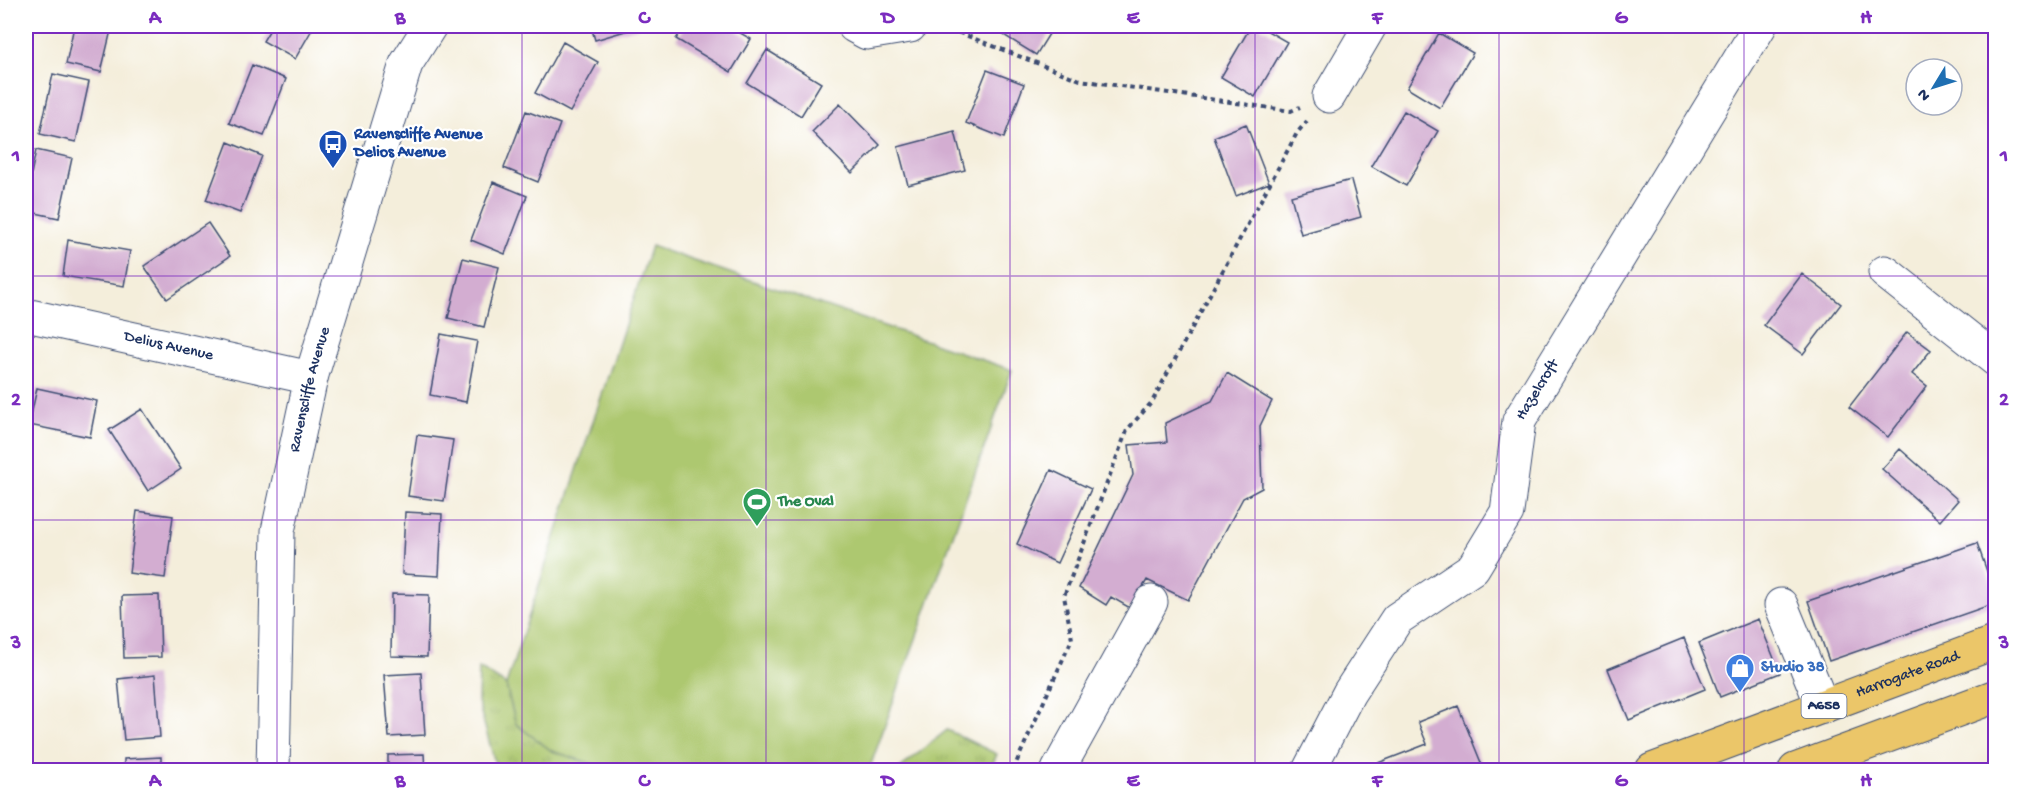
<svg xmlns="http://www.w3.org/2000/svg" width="2021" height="796" viewBox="0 0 2021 796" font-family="'Gochi Hand',sans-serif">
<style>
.grass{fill:url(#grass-tufts);stroke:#647c66;stroke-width:1.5}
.park{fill:#adc86f;stroke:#647c66;stroke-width:1.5}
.building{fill:#d3add1}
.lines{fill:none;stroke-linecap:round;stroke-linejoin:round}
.minor-casing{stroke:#3c4c71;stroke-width:35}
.highway-casing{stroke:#3c4c71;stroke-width:35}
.path{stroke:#3c4c71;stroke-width:4;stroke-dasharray:4.5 4.5;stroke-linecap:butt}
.minor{stroke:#fff;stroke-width:33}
.highway{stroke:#ebc669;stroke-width:33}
.grid{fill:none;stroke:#7b2cbf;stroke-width:1.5;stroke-opacity:0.55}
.labels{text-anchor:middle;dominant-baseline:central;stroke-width:4.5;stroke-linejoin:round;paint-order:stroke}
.shield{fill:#fff;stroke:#5f6d8e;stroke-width:1.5}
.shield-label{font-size:15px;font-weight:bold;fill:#1b2f5e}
.transit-label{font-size:16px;font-weight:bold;fill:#164399;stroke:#fff;text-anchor:start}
.street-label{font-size:16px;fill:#1b2f5e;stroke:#fff}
.leisure-label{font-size:16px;font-weight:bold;fill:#27864d;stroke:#fff;text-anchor:start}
.shop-label{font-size:16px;font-weight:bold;fill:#366cbe;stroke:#fff;text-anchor:start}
.neatline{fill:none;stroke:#7b2cbf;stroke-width:2}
.grid-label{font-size:20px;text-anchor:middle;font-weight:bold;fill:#7b2cbf}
</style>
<defs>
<pattern id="grass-tufts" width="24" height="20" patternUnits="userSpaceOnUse" patternTransform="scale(1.5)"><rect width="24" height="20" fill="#adc86f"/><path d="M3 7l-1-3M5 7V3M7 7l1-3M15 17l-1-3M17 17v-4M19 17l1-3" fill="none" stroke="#94ac63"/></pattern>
</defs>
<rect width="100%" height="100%" fill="#fff"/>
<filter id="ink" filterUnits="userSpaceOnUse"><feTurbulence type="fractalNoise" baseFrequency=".0167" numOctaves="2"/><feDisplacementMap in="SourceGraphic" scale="12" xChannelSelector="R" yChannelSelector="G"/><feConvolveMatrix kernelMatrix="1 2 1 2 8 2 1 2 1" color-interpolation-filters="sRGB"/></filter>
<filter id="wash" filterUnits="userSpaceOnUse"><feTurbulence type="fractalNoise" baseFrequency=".008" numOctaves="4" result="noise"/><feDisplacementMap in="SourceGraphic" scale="24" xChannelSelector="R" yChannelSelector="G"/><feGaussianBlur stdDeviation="1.35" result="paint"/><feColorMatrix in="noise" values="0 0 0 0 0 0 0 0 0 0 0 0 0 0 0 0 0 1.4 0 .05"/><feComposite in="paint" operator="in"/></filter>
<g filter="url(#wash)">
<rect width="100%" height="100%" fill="#f4eedb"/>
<path class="grass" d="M479,668l27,17 10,39 36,27 60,19h-115l-19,-68z
M947,730l50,24 -7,16h-92z"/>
<path class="park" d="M651,246l361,124 -143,400h-257l-60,-19 -36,-27 -10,-39z"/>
<g id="blocks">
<path class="building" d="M74,26h38l-11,46 -35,-8z
M272,26h42l-19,33 -32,-18z
M591,26h51l-47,14z
M685,26h43l23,13 -20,33 -55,-33z
M1007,26h47l-18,29 -34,-21z
M1251,26h8l28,16 -32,55 -34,-20z
M1439,33l34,20 -33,55 -33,-20z
M563,42l35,20 -28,50 -35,-19z
M767,50l54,33 -20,33 -54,-33z
M252,65l34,14 -22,57 -35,-13z
M987,70l37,14 -20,54 -38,-15z
M53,74l36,8 -13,60 -36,-8z
M840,104l40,41 -28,28 -40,-41z
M526,111l34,13 -22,58 -34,-14z
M1404,111l34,20 -32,55 -35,-20z
M1246,124l23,59 -33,13 -22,-59z
M955,132l10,38 -57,15 -10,-38z
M228,142l34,14 -22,57 -34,-13z
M36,150l36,8 -13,60 -33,-7v-12z
M1351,180l10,37 -60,17 -10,-38z
M493,182l34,14 -22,58 -34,-14z
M208,223l22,33 -63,43 -23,-33z
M68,240l62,11 -6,35 -61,-10z
M463,258l36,9 -15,60 -36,-9z
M1802,274l39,30 -38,50 -39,-29z
M1907,332l24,18 -19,24 15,12 -39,51 -39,-30z
M441,334l36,7 -11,61 -36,-7z
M1227,373l45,28 -12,25 2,62 -19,10 -55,102 -41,-20 -17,28 -19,-11 -5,8 -27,-17 54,-113 -4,-30 38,-3 -2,-19 47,-22z
M37,388l60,13 -7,36 -61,-12z
M142,409l39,60 -33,22 -39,-61z
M417,435l36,5 -9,61 -36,-5z
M1900,449l58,51 -18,21 -58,-52z
M1051,470l40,19 -34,74 -40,-19z
M137,511l36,5 -8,62 -36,-5z
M405,512l37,2 -3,62 -37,-2z
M1977,543l19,54v6l-167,58 -21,-60z
M392,594l37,1 -2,62 -36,-1z
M159,595l2,62 -37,1 -2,-62z
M1758,619l22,54 -60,24 -21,-54z
M1684,638l21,51 -76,31 -21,-51z
M421,673l4,62 -36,2 -5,-62z
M155,675l5,62 -36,3 -6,-61z
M1458,706l26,64h-124l67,-26 -9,-22z
M424,754l1,16h-37v-15z
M161,757v13h-37v-11z"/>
</g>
</g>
<g filter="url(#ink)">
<use href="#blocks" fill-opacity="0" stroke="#3c4c71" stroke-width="1.5"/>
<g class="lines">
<g class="minor-casing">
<g id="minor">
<path d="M854,26l13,7 43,-7"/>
<path d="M1329,96l41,-70"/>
<path d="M1885,272l111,88"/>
<path id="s1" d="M26,315l285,63"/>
<path d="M1781,605l42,102"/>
<path id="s2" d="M273,770l5,-239 33,-153 95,-314 24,-38"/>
<path d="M1058,770l93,-168"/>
<path id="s3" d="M1309,770l40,-77 48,-74 76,-51 34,-56 12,-91 241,-395"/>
</g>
</g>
<g class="highway-casing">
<g id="highway">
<path id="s4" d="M1652,770l344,-128"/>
<path d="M1795,770l201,-74"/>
</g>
</g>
<path class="path" d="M942,26l138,54 211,31 9,-4
M1013,770l59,-131 -8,-43 63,-166 25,-28 145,-269 10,-12"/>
<use href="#minor" class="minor"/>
<use href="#highway" class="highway"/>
</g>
</g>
<path class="grid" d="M277,26v744M522,26v744M766,26v744M1010,26v744M1255,26v744M1499,26v744M1744,26v744M26,276h1970M26,520h1970"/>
<defs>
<g id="bus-pin" transform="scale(1.5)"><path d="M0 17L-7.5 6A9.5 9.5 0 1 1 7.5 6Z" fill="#1a4fb4" stroke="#fff"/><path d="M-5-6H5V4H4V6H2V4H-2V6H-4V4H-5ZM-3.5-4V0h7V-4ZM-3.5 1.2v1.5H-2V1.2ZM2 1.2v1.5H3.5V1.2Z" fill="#fff"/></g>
<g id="stadium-pin" transform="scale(1.5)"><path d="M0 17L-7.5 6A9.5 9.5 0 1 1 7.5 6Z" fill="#2e9e5b" stroke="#fff"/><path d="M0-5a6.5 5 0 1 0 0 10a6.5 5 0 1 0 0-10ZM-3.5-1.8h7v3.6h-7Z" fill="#fff"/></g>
<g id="shop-pin" transform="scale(1.5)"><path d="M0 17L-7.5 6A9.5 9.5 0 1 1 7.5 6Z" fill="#3f7fe0" stroke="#fff"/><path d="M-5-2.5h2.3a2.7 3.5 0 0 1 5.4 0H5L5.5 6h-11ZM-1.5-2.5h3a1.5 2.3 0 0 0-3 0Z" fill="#fff"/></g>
</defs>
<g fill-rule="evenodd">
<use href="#bus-pin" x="333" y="144"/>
<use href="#stadium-pin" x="757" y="502"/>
<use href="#shop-pin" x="1740" y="668"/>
</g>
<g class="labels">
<rect class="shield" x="1801.5" y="694" width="45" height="24" rx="4.5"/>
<g class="shield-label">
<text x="1824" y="706">A658</text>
</g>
<g class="transit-label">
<text x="354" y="135">Ravenscliffe Avenue<tspan x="354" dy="18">Delios Avenue</tspan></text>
</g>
<g class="street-label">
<text stroke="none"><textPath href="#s1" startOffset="146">Delius Avenue</textPath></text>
<text stroke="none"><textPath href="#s3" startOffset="460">Hazelcroft</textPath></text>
<text stroke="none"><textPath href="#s2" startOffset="384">Ravenscliffe Avenue</textPath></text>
<text stroke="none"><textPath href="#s4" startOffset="273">Harrogate Road</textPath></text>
</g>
<g class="leisure-label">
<text x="778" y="502">The Oval</text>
</g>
<g class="shop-label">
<text x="1761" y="668">Studio 38</text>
</g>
</g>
<rect width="2021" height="796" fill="none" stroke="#fff" stroke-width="66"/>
<g transform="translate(1934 87) rotate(232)"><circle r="28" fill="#ffffff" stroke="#a4acbf" stroke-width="1.5"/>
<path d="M0-4.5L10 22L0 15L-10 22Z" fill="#1f6fb2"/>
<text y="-9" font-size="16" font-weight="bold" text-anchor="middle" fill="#1b2f5e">N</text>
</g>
<rect x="33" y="33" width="1955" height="730" class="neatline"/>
<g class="grid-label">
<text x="155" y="23">A</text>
<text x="400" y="23">B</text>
<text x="644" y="23">C</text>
<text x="888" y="23">D</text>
<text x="1133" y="23">E</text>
<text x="1377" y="23">F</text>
<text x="1621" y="23">G</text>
<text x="1866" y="23">H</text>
<text x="16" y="161">1</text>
<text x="2004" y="161">1</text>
<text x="16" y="405">2</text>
<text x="2004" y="405">2</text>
<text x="16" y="648">3</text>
<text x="2004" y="648">3</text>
<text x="155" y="786">A</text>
<text x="400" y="786">B</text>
<text x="644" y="786">C</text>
<text x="888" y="786">D</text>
<text x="1133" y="786">E</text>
<text x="1377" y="786">F</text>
<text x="1621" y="786">G</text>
<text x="1866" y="786">H</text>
</g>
</svg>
